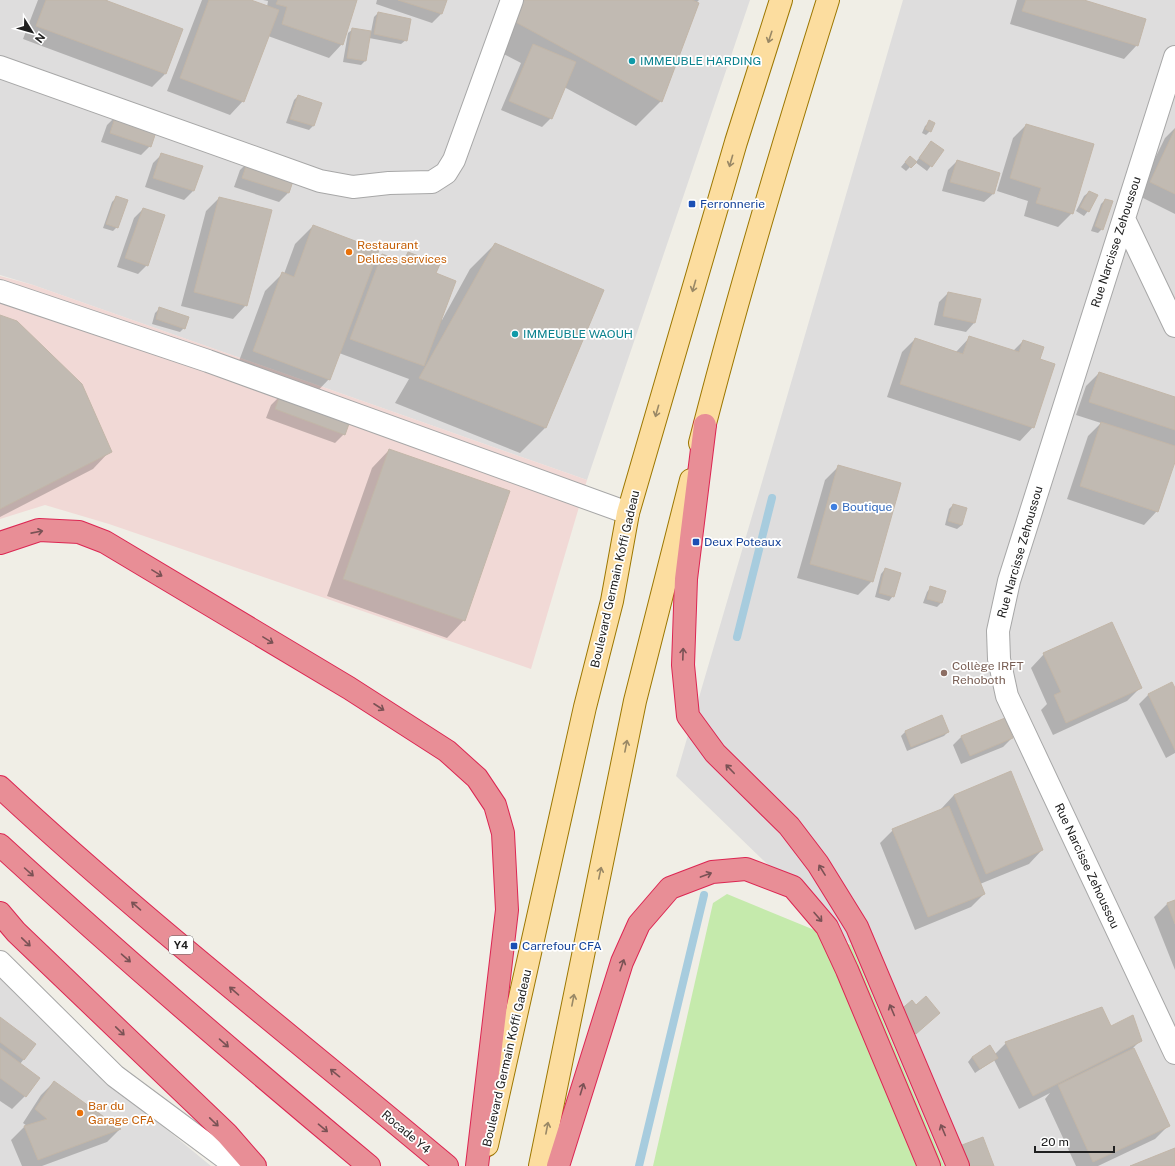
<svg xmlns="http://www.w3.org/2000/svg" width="1175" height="1166" viewBox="0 0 1175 1166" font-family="'Public Sans',sans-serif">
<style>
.residential{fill:#dedddd}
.commercial{fill:#f1d9d6}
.grass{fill:#c5eaac}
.shadow{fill:#0003}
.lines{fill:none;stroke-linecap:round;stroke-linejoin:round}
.stream{stroke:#a7ccde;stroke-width:8}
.building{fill:#c1bab2;stroke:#c2b6a8}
.street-casing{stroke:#a7a7a7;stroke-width:24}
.primary-casing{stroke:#9c7700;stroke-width:24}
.highway-casing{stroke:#dc2652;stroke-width:24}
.street{stroke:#fff;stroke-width:22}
.primary{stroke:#fcdd9f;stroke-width:22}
.highway{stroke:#e88e96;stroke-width:22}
.oneway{stroke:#986}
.oneway2{stroke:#7a5255}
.culture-dot{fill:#0f9aa8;stroke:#fff;stroke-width:1.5}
.transit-dot{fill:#1a4fb4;stroke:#fff;stroke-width:1.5}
.food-dot{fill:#e8710a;stroke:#fff;stroke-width:1.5}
.shop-dot{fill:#3f7fe0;stroke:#fff;stroke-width:1.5}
.education-dot{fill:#8d6e63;stroke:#fff;stroke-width:1.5}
.labels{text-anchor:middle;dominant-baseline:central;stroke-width:3.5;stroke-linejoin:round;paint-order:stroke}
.shield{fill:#fff;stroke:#636363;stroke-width:1}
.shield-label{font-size:11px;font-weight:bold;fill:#202020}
.culture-label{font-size:12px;fill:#0d838f;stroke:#fff;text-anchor:start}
.transit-label{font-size:12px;fill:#164399;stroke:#fff;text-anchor:start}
.street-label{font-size:12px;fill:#202020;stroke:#fff}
.food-label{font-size:12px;fill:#c56008;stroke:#fff;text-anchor:start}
.shop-label{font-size:12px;fill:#366cbe;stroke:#fff;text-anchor:start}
.education-label{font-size:12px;fill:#785e54;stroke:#fff;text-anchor:start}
</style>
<rect width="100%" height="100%" fill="#f0eee6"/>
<path class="residential" d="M0,0h750l-163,480 -554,-195 -33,-10z
M903,0h272v1166h-231l-93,-221 -175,-169z
M0,974l80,84 131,108h-211z"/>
<path class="commercial" d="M0,276l33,9 554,195 -56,189 -422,-145 -64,-19 -45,14z"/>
<path class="grass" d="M727,894l124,51 93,221h-291l60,-263z"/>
<path class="shadow" d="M38,0h70l-2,2 59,72 -13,13 -129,-48z
M202,0h47l18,7 1,-6 -5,-1h93l-14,44 -13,14 -61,-22 -25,65 -13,14 -63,-24z
M377,0h69l-5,14 -9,9 -56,-19z
M504,0h195l-3,3 -35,98 -25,25 -72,-39 -13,31 -9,9 -41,-17 20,-47 -35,-18z
M1017,0h63l57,45 -13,14 -114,-35z
M378,13l28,27 -5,4 -32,-6 -4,23 -4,4 -18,-3 5,-29 5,-4 18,3 3,-15z
M298,96l22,7 -7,23 -4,4 -23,-7 8,-23z
M116,116l34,30 -9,9 -40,-13 6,-17z
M930,122v9l-4,4 -4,-2 3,-7z
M1026,125l46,88 -14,14 -34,-11 4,-15 -31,-10 16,-53z
M1175,128v86l-38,-19 28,-57z
M931,142l11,9 -15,20 -12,-9 -9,9 -5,-4 5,-6 10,1z
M162,154l39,13 -8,24 -9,9 -39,-13 8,-24z
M249,161l45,15 -6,17 -9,9 -45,-15 6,-17z
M957,161l36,33 -9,8 -42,-11 6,-21z
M1089,192l-1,19 -4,5 -8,-5 8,-15z
M116,198l1,29 -4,4 -10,-3 9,-26z
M219,198l27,107 -13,14 -52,-13 25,-95z
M1105,200l-3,29 -4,4 -7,-2 10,-27z
M143,209l4,56 -9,9 -21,-7 17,-49z
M313,226l59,40 11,-11 17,6 8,-8 34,67 28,-51 25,-25 107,46 -57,138 -25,25 -125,-50 14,-24 -70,-26 -10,26 -17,18 -76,-28 29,-78 17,-17h2l11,-30z
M948,293l26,30 -8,9 -32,-7 5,-23z
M160,308l24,20 -4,4 -28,-8 3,-11z
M0,316l110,135 -17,18 -93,48z
M970,337l43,14 10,-10 16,19 -6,67 -13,14 -133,-44 15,-45 13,-13 41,13z
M1099,373l76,25v61l-18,52 -13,14 -77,-26 21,-63 13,-13 -25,-8 10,-29z
M280,396l64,38 -9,9 -69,-25 5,-13z
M389,450l75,170 -17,18 -120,-42 45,-128z
M838,467l34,114 -14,14 -61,-17 28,-98z
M953,505l9,20 -5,4 -12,-4 4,-16z
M885,569l8,27 -4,5 -14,-4 6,-23z
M931,587l11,15 -5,5 -14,-4 4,-11z
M1044,654l97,33 -14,14 -74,34 -12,-25 6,-6 -16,-36z
M1172,683l3,7v63l-9,5 -27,-54 9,-9z
M905,732h43l-4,4 -37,15 -6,-15z
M962,736l50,2 -9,9 -42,17 -8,-19z
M954,795l88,55 -13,14 -49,20 4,10 -13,13 -56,23 -35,-87 13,-13 49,-20 -1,-1z
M1175,901v69l-21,-53 13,-13z
M0,1018l35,27 -15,19 5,32 -13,13 -12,-8z
M1110,1028l31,12 -8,8 36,77 -14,14 -57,27h-22l-31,-67 5,-6 -31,16 -25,-49 -19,13 -7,-11 4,-5 23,-3 11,-11z
M54,1082l66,47 -13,13 -65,24h-20l-11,-26 13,-13 3,-1 -4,-3 18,-28z
M963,1146l30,20h-35l-4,-11z"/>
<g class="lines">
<path class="stream" d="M737,637l35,-139
M639,1166l65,-271"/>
</g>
<path class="building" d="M46,0h59l78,29 -17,45 -130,-48z
M209,0h42l28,10 -35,92 -64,-24z
M278,0h79l-14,45 -61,-21 5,-17 -11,-3z
M398,0h49l-5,14z
M518,0h174l7,3 -37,99 -152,-83z
M1026,0h58l62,19 -8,27 -116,-35z
M378,12l33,7 -4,22 -33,-7z
M352,28l19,3 -5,30 -19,-3z
M533,44l43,18 -24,57 -43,-18z
M298,95l24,8 -8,23 -24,-7z
M116,115l41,14 -6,18 -41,-14z
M929,120l6,3 -4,9 -6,-3z
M1026,124l68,20 -21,70 -37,-11 5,-15 -31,-10z
M1175,129v65l-25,-12z
M931,141l13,9 -12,17 -13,-9z
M161,153l42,13 -9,25 -41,-13z
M910,156l7,6 -6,6 -6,-6z
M248,160l47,15 -6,18 -47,-15z
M957,160l43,13 -6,21 -44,-12z
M1089,191l9,4 -9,17 -9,-5z
M116,196l12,4 -10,28 -12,-4z
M219,197l53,13 -25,96 -53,-14z
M1105,199l8,2 -10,29 -8,-4z
M143,208l22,7 -17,51 -23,-8z
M313,225l66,25 -49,130 -77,-29 29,-79 12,5z
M495,243l109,47 -58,138 -127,-50z
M408,252l32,12 -4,9 20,8 -32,85 -74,-27 32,-85 22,8z
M948,292l33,7 -6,24 -32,-7z
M159,307l30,10 -4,12 -29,-10z
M0,315l17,6 65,63 30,68 -112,57z
M969,336l50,16 4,-12 21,7 -4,12 15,5 -21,64 -134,-44 15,-46 48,16z
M1099,372l76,25v33l-86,-28z
M280,395l70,26 -5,14 -70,-26z
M1101,422l74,24v16l-17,50 -78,-26z
M389,449l121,42 -45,130 -122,-42z
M838,465l63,18 -28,99 -63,-18z
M953,504l14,4 -5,17 -14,-4z
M885,568l16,5 -7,24 -15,-4z
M930,586l16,5 -4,12 -15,-4z
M1112,622l30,66 -76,35 -12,-28 7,-3 -18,-39z
M1172,682l3,6v62l-27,-56z
M942,715l7,17 -38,15 -6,-16z
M1005,718l8,20 -43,18 -9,-20z
M1011,771l32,79 -57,24 -32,-79z
M949,806l36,88 -57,23 -36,-88z
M1175,900v24l-8,-21z
M926,996l14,17 -24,21 -18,-22 14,-12 4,5z
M1102,1007l9,19 22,-11 9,26 -109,55 -28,-54z
M0,1017l36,27 -12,16 -24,-18z
M990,1045l8,13 -18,11 -8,-12z
M0,1048l40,30 -14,19 -26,-19z
M1134,1048l36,78 -77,36 -35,-77z
M54,1081l67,48 -83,31 -14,-34 23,-7 -12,-10z
M983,1137l11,29h-24l-8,-21z
M1175,1148v18h-45z"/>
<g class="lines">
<g class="street-casing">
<path id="street" d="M1175,57l-166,524 -11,50 1,28 8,37 168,357
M0,67l320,114 33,6 36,-4 43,-1 14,-9 8,-13 58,-160
M1124,219l51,107
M0,291l208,70 420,152
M0,962l115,114 121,90"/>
</g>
<g class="primary-casing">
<path id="primary" d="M700,443c38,-149 82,-296 128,-443
M487,1145l98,-438 27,-106 16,-88 108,-371 45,-142
M540,1166l95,-465 56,-221"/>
</g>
<g class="highway-casing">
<path id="highway" d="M705,425l-19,154 -3,86 5,51 27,37 74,73 29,38 39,63 101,239
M0,543l39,-13 40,2 26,10 244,146 98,63 30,27 18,27 8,28 4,77 -30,256
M0,787c143,133 297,253 447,379
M0,845c120,110 244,217 369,321
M0,913l16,19 211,202 28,32
M558,1166l64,-204 17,-38 31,-36 42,-16 34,-3 47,18 34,40 20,43 82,196"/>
</g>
<use href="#street" class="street"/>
<use href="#primary" class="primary"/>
<use href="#highway" class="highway"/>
</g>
<defs><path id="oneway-shaft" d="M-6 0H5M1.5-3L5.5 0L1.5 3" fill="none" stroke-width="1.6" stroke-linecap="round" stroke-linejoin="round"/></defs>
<g class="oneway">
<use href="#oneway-shaft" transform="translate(770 37) rotate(108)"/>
<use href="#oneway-shaft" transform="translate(731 161) rotate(106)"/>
<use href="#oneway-shaft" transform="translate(694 286) rotate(106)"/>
<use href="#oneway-shaft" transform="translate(657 411) rotate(106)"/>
<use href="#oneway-shaft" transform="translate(626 746) rotate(-79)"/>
<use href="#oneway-shaft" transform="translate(600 873) rotate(-78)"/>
<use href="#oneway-shaft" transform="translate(573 1000) rotate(-79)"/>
<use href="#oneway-shaft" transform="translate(547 1128) rotate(-79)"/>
</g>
<g class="oneway2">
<use href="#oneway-shaft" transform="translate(37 532) rotate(-11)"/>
<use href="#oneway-shaft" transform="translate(157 573) rotate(31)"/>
<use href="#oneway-shaft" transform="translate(268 640) rotate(31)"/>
<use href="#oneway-shaft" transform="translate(683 654) rotate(-88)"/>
<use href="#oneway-shaft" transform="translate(379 707) rotate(33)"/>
<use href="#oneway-shaft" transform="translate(730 769) rotate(-134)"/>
<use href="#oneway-shaft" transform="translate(822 870) rotate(-122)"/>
<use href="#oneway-shaft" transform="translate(29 872) rotate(42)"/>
<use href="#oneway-shaft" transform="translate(706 875) rotate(-20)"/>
<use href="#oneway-shaft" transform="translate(136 906) rotate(-139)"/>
<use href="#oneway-shaft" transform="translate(818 917) rotate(49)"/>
<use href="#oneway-shaft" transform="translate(26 942) rotate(44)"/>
<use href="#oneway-shaft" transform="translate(126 958) rotate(41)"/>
<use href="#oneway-shaft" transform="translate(622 965) rotate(-71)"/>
<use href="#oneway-shaft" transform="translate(234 991) rotate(-139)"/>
<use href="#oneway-shaft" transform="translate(892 1010) rotate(-113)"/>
<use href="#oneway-shaft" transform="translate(120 1031) rotate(44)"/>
<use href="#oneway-shaft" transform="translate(224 1043) rotate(41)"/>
<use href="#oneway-shaft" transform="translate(335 1073) rotate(-141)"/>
<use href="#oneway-shaft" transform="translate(582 1089) rotate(-73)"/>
<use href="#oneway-shaft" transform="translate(214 1122) rotate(44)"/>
<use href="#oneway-shaft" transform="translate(323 1128) rotate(40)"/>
<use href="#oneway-shaft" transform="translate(943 1130) rotate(-113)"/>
</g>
<g class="culture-dot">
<circle cx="632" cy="61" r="4"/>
<circle cx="515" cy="334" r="4"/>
</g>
<g class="transit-dot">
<rect x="688" y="200" width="8" height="8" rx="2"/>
<rect x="692" y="538" width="8" height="8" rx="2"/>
<rect x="510" y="942" width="8" height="8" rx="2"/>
</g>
<g class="food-dot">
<circle cx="349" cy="252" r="4"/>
<circle cx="80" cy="1113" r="4"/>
</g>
<circle class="shop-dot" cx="834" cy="507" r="4"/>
<circle class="education-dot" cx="944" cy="673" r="4"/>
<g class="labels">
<rect class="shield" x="169" y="936" width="24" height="18" rx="3"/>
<g class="shield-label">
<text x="181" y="945">Y4</text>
</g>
<g class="culture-label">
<text x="640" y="61">IMMEUBLE HARDING</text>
<text x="523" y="334">IMMEUBLE WAOUH</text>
</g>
<g class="transit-label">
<text x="700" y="204">Ferronnerie</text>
<text x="704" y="542">Deux Poteaux</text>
<text x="522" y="946">Carrefour CFA</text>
</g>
<g class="street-label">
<text transform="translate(1116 242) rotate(-72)">Rue Narcisse Zehoussou</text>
<text transform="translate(1020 552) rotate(-74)">Rue Narcisse Zehoussou</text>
<text transform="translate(615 579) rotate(-77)">Boulevard Germain Koffi Gadeau</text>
<text transform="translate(1087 866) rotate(65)">Rue Narcisse Zehoussou</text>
<text transform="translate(507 1058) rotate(-77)">Boulevard Germain Koffi Gadeau</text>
<text transform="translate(406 1132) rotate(40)">Rocade Y4</text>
</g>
<g class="food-label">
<text x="357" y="245">Restaurant<tspan x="357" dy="14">Delices services</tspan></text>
<text x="88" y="1106">Bar du<tspan x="88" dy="14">Garage CFA</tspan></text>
</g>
<g class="shop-label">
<text x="842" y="507">Boutique</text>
</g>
<g class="education-label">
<text x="952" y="666">Collège IRFT<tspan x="952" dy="14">Rehoboth</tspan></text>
</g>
</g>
<g transform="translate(32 32) rotate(127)" stroke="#ffffff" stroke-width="3" paint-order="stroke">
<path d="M0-3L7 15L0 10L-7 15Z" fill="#202020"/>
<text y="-6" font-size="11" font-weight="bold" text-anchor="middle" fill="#202020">N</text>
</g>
<path d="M1035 1146v6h79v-6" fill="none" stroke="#202020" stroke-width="2"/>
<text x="1041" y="1146" font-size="12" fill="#202020" stroke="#ffffff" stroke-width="3" paint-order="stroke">20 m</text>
</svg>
